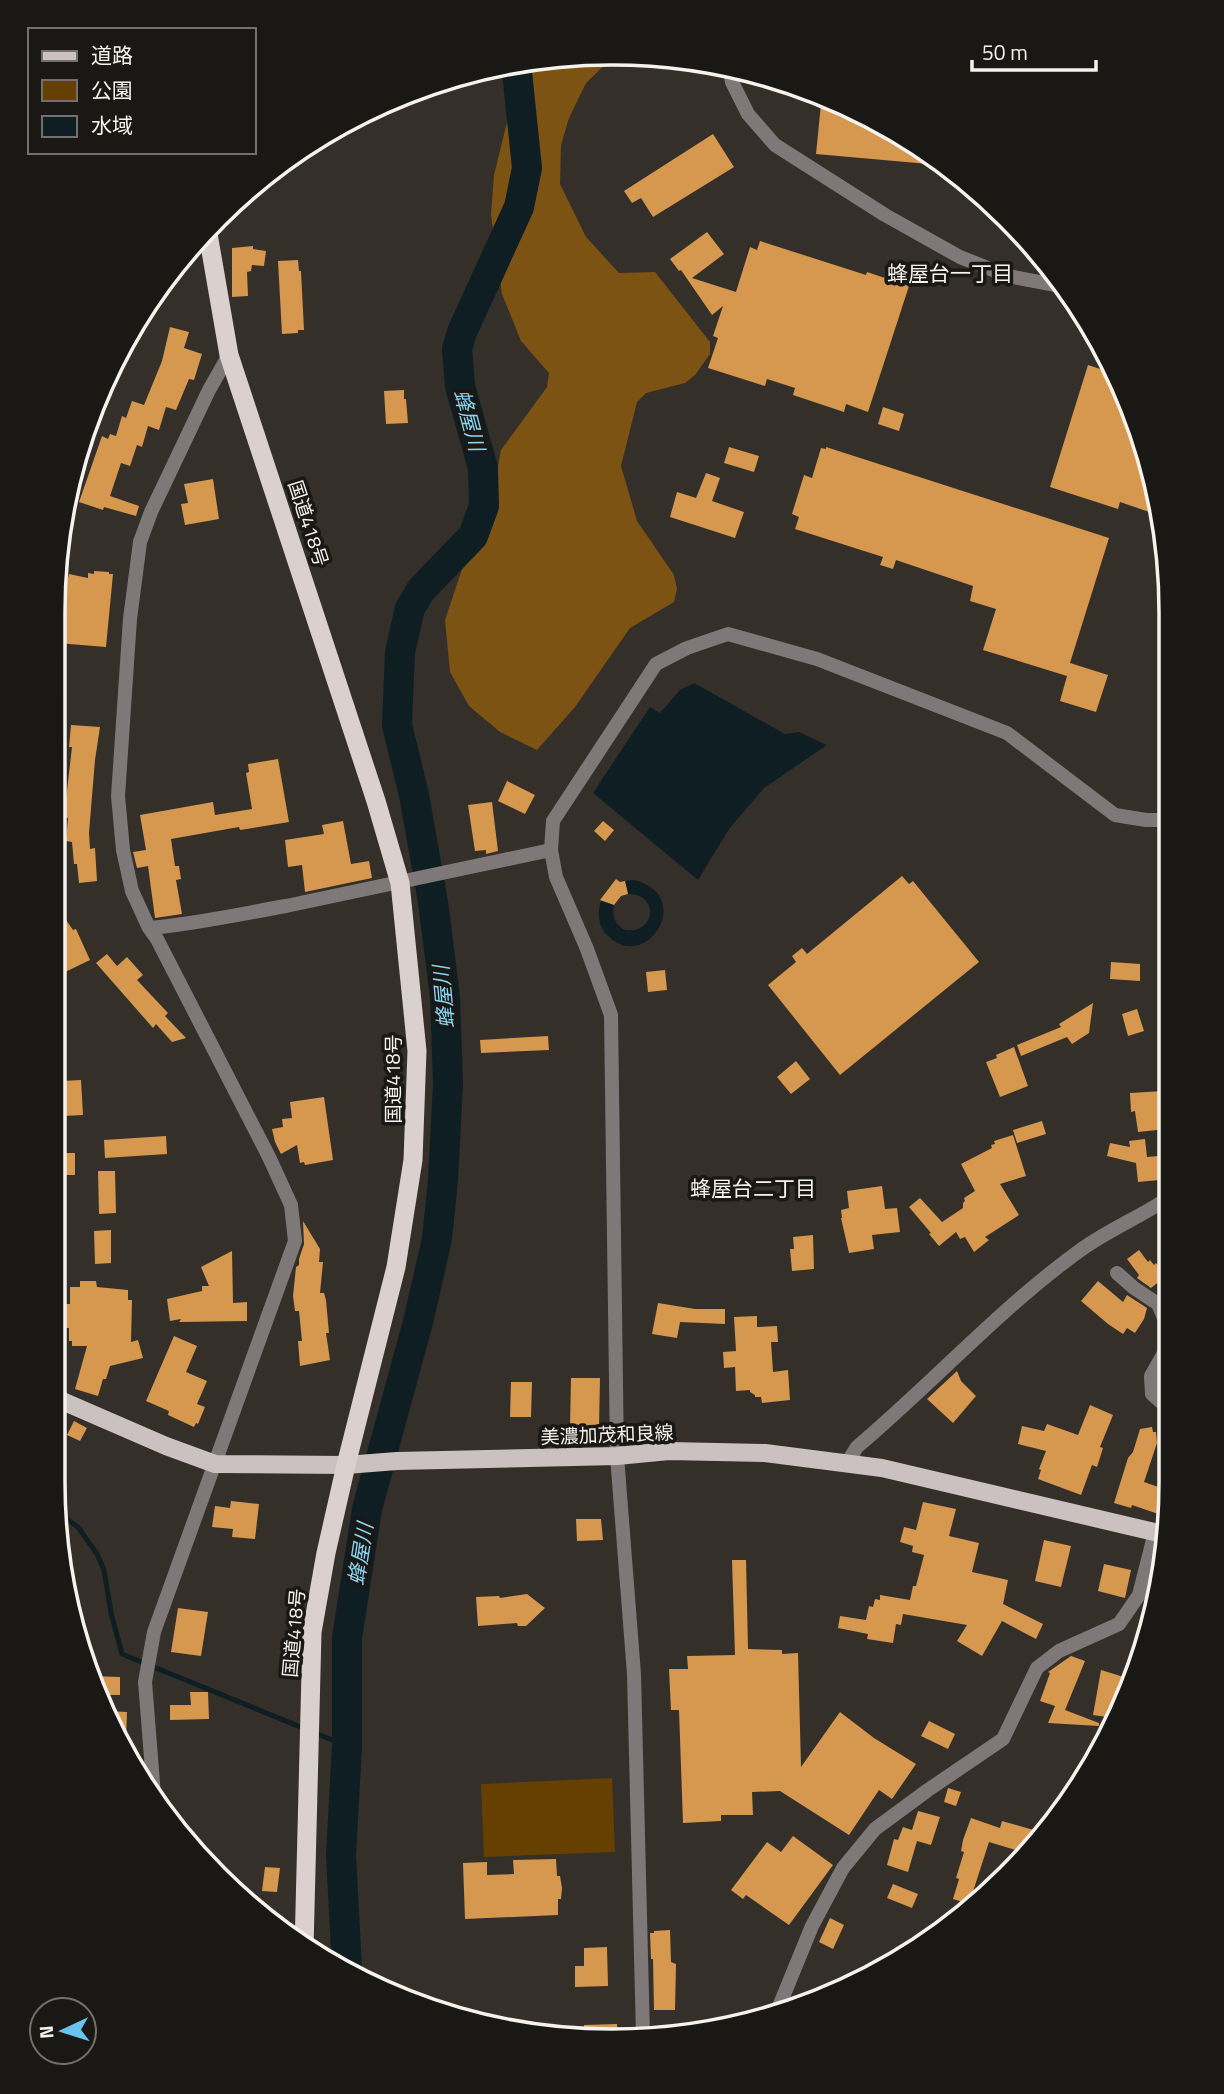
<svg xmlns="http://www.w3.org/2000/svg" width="1224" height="2094" viewBox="0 0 1224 2094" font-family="'Titillium Web','Noto Sans JP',sans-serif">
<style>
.green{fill:#664000}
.forest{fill:#7d5313}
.water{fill:#0f1e23}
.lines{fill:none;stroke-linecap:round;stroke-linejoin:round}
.stream{stroke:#0f1e23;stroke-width:5}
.river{stroke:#0f1e23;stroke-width:30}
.building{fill:#d5984e}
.minor{stroke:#7e7978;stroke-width:14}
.tertiary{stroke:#7e7978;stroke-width:14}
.primary{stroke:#cbc1c0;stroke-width:18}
.trunk{stroke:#dad0ce;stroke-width:19}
.labels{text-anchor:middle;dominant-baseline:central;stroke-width:7;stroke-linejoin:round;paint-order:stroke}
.street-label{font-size:19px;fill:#f6f2ee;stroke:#1a1815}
.neighbourhood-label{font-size:21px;fill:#f6f2ee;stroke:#1a1815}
.water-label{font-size:21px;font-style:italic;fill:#87d6f4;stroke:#1a1815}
.rim{fill:none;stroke:#f6f2ee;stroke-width:3.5}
</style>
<rect width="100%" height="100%" fill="#342f29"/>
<path class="green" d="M612,1778l3,74 -131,5 -3,-73z"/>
<path class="forest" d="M612,53h5l-31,30 -17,35 -8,27 -1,39 26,53 33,36 36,-1 55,70v12l-15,21 -10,8 -39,10 -9,9 -16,64 16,55 37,54 3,14 -3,13 -44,26 -55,79 -38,43 -37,-18 -31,-26 -19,-34 -5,-52 16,-48 30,-68 10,-54 46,-63 2,-14 -28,-32 -19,-47 -11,-79 3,-40 16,-65v-47z
M53,776c11,33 8,56 0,89z"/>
<path class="water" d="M694,683l91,51 14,-2 28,13 -63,43 -35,41 -31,51 -105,-87 57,-86 10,6 20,-23z
M634,880c62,15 13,94 -26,56 -10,-9 -11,-23 -7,-35l13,4c-2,12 1,19 11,25 32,4 34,-37 3,-36l-3,-13z"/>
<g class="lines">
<path class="stream" d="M57,1512l21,15 19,27 7,16 7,43 11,41 225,92"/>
<path class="river" d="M347,1968l-6,-113 6,-109v-108l20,-129 51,-187 19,-83 6,-59 5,-97 -3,-86 -12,-95 -19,-107 -17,-70 3,-73 10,-44 11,-18 52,-54 11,-30 -1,-38 -23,-82 -3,-37 5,-17 57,-125 8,-39 -11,-106"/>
</g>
<path class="building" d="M822,94l101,53 5,4v13l-112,-10z
M713,134l21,33 -81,50 -12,-19 -9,5 -8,-12z
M707,232l17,22 -32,24 44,14 14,-45 7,3 3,-9 106,34 1,-3 42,14 -41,126 -22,-8 -2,8 -51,-17 2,-7 -28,-9 -2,7 -57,-18 10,-30 -5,-2 10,-30 -11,9 -31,-45 -2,1 -9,-12z
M253,246v3l13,2 -2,15 -12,-1 -1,6 -4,1 1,24 -16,1v-49z
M298,260l1,11h2l3,59h-6v3l-16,1 -4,-73z
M170,327l19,5 -5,16 18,6 -8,26 -5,-1 -13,31 -10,-3 -7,23 -11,-4 -6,21 -5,-2 -7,21 -9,-3 -11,33 29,10 -3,10 -32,-9 -1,3 -24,-8 23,-66 6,3 2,-5 6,2 6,-20 4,2 6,-17 12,4 18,-44z
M1088,365l28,9 26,59 16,82 -38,-13 -2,7 -68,-22z
M404,390v9h2l2,24 -22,1 -2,-33z
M883,407l21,7 -5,17 -21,-7z
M729,447l30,9 -5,16 -30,-9z
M826,447l283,91 -39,125 38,12 -12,37 -36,-11 7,-25 -84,-26 13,-41 -26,-8 3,-15 -77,-26 -3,9 -13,-4 3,-8 -88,-28 4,-12 -7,-3 12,-39 8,3 9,-30 5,1z
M706,473l14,5 -8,23 32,11 -9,26 -65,-21 7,-25 19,6z
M213,479l6,40 -34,6 -4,-21 7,-1 -4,-19z
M94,571l15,1v2h4l-7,73 -49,-4 5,-40 7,-29 19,4v-5l6,1z
M71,725l29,2 -5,33 -6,73 1,16 5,-1 2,33 -18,2 -2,-19h-3l-2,-22 -6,-1 2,-23 -4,-1 8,-70h-3z
M278,759l11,63 -49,8 -1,-3 -68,12 4,27h4l2,13 -5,1 6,34 -27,4 -7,-52 -11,2 -4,-16 13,-2 -6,-35 73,-13 2,13 37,-6 -6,-36 3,-1 -1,-8z
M507,781l28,14 -10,19 -27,-13z
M492,802l6,49 -12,3v-4l-11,1 -7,-46z
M343,821l8,43 18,-3 3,17 -67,14 -3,-27 -14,2 -3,-27 39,-6 -2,-9z
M603,821l11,9 -9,11 -11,-10z
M902,876l7,8 4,-3 66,81 -139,113 -72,-90 28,-23 -4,-6 10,-8 5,6z
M616,879l4,3 5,-1 3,13 -7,2 -7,9 -14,-5z
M64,917l9,13 3,-1 14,31 -31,15 -1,-2 -5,2v-53z
M107,954l10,12 10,-9 16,18 -6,5 31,33 -3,3 21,22 -14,4 -16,-18 -3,4 -57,-65z
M1111,962l29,2v17l-30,-2z
M665,970l2,20 -19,2 -2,-20z
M1093,1003l-4,30 -17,11 -5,-7 -46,19 -4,-11 44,-18 -2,-3z
M1137,1009l7,22 -16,5 -6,-22z
M548,1036l1,14 -68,3 -1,-13z
M1014,1047l14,39 -28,11 -14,-35 11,-4 -1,-3z
M796,1061l14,18 -19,15 -14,-17z
M81,1080l2,35 -19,1 -2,-35z
M1164,1091l3,38 -29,3 -3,-21 -4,1 -1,-19z
M324,1097l9,63 -28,5 -1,-3 -4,1 -3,-18 -16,9 -6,-12 -3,-13 11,-2 -1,-8 10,-1 -2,-16z
M1042,1121l4,13 -29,9 -4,-13z
M1013,1135l13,41 -26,8 19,31 -34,22 4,3 -15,12 -9,-15 -5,2 -4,-7 -17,14 -10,-12 2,-1 -22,-26 11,-9 22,24 21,-14v-5l2,-2 -1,-3 11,-7 -14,-27 31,-16 -1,-3 4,-1 -1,-3z
M166,1136l1,18 -62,4 -1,-18z
M1145,1139l2,18 23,-2v24l-32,3 -2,-19 -29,-7 3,-13 20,4 -1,-6z
M61,1153h14v22h-15z
M98,1171h17l1,42 -17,1z
M882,1186l3,23 12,-1 3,24 -28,3 2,14 -25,4 -8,-35h1l-1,-8 8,-2 -2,-17z
M303,1221l17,28 -1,13h4l-3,31h4l2,7 3,33h-3l4,27 -30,6 -2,-25h4l-3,-30h-4l-2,-15 3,-29 3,-2v-6l5,-15z
M111,1230v33l-16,1 -1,-33z
M813,1235l1,34 -22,2 -2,-22h4l-1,-12z
M1139,1250l9,12 2,-2 4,5 2,-2 10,13 -15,12 -14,-10 2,-3 -12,-16z
M232,1251l1,52 14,-1v19l-68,1 2,-3 -11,2 -3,-22 35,-8v-5h7l-8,-19z
M80,1281h16l1,6 31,3v10h4l-1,42 7,-2 5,18 -33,8 -4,13h-3l-5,17 -23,-7 12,-43h-15v-5h-3v-13h-3v-24h4v-17h10z
M1098,1281l25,21 4,-7 20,13 -3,11 -9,14 -8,-5 -4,6 -15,-10 -27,-23z
M658,1303l37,6h30v15l-45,-2 -3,16 -25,-4z
M757,1316v11l20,-1 1,16h-7l2,30 15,-2 2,30 -28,3 -1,-6h-6v-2l-5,-3v-2l-14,1 -1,-24 -11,1 -1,-16 13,-1 -2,-34z
M174,1336l23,10 -11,26 21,9 -10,23 8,3 -7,17 -2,-1 -2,4 -26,-12 1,-4 -23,-10z
M957,1371l4,10 15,15 -23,27 -26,-24z
M571,1378h29l-1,49h-29z
M511,1382h21l-1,35h-21z
M1090,1405l23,10 -13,32 3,1 -6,19 -5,-2 -11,30 -43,-16 3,-9 -2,-1 7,-18 -28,-7 4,-18 22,5 3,-7 31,11z
M74,1421l13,7 -7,13 -13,-6z
M1152,1427l1,5h3l1,11 -13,39 26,9v27l-38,-13 -1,3 -17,-5 14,-45 5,-6 7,-23z
M231,1501l28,3 -4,35 -23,-2 1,-8 -21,-2 3,-21 15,2z
M923,1502l33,7 -7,27 30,7 -7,29 36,8 -5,24 40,20 -7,15 -34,-18 -20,35 -25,-15 10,-16 -64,-11 -2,11 -5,-1 -3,19 -26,-4 1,-5 -30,-6 2,-12 26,4 3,-14 4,1 2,-8 5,1v-5l30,5 3,-14h3l8,-31 -12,-3 1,-6 -13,-4 4,-15 12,3z
M576,1519h25l2,21 -26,1z
M1044,1540l27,6 -10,41 -26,-6z
M732,1560h14l2,89 34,1v4l16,-1 3,114 39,-55 34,26 42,26 -24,35 -13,-9 -30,45 -69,-44 -28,1 1,23h-32v6l-38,2 -4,-113h-8l-2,-41h19l-1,-13 48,-1z
M1104,1564l27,6 -6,28 -27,-7z
M527,1594l18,14 -19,18h-8l-1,-3 -39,3 -2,-29 23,-1 1,2z
M178,1608l30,4 -7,44 -30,-4z
M1071,1656l14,5 -20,49 34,13v3l-51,-3 7,-17 -15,-5 10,-28 -2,-1z
M1101,1670l26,8 -3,20 -10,20 -21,-3z
M90,1676l30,1v18h-20z
M190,1692h18l1,27 -39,1v-15h21z
M108,1711l19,1 -1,31 -11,-20z
M929,1721l26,13 -7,15 -27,-13z
M948,1788l13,4 -5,14 -12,-4z
M918,1811l22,6 -9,28 -14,-4 -9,31 -21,-7 7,-26 4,1 5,-13 9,3z
M971,1818l29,10 2,-7 39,11 -19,20 -33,-10 -20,62 -16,-5 6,-20 -3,-1 8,-26 -3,-1 2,-11z
M793,1836l40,29 -44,60 -43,-30 -3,4 -12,-9 36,-48 14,10z
M556,1859l1,17h3l2,12 -1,11h-3v16l-93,4 -2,-56 24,-1v13l27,-1 -1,-14z
M265,1867l15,1 -3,24 -15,-1z
M893,1884l25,10 -6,14 -25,-10z
M830,1918l14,7 -11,24 -14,-7z
M670,1930l1,32 5,2 -1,46h-21l-1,-51h-2l-1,-26h4v-2z
M607,1947l1,39 -33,1v-21h9v-18z
M617,2024l1,17 -33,-3 -1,-13z"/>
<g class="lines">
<path class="minor" d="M729,66l3,16 16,32 27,31 110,70 75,42 48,19 53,10
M149,928c46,-4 91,-14 137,-22 88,-18 176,-38 265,-56l5,27 31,72 24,66 6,441 17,218 9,362
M1117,1273l17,15 24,16 10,23v19l-17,30 1,18 18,16
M154,1795l-9,-113 9,-50 141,-391 -4,-36 -22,-48 -112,-218 -8,-11 -17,-37 -9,-41 -5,-54 12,-177 10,-77 11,-30 58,-122 20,-35
M776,2014l36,-88 31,-58 32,-39 53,-39 75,-51 34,-71 22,-17 60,-27 20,-29 16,-63"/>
<path class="tertiary" d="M551,850l2,-29 103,-157 31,-16 41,-14 89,25 190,74 108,82 31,5h24
M847,1463l10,-16c76,-64 144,-140 225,-198 28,-20 60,-33 88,-52"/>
<path class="primary" d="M53,1397l113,49 49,18 131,1 51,-4 220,-5 52,-5 96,2 117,15 285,67"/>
<path class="trunk" d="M207,228l22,127 147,446 24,82 17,168 -4,109 -17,107 -50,198 -20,88 -14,79 -8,317"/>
</g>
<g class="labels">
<g class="street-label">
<text transform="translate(309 523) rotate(72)">国道418号</text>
<text transform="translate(392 1079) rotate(-90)">国道418号</text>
<text transform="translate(607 1434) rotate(-2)">美濃加茂和良線</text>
<text transform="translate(293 1633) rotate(-85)">国道418号</text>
</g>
<g class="neighbourhood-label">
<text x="950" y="273">蜂屋台一丁目</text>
<text x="753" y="1188">蜂屋台二丁目</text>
</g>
<g class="water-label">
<text transform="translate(470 420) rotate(75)">蜂屋川</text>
<text transform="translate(443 997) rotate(-95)">蜂屋川</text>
<text transform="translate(360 1554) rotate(-81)">蜂屋川</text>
</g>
</g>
<path d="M0 0H1224V2094H0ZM612 65H612A547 547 0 0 1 1159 612V1482A547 547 0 0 1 612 2029H612A547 547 0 0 1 65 1482V612A547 547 0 0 1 612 65Z" fill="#1a1815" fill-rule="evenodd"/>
<path class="rim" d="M612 65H612A547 547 0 0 1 1159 612V1482A547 547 0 0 1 612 2029H612A547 547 0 0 1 65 1482V612A547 547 0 0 1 612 65Z"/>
<rect x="28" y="28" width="228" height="126" fill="#1a1815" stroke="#726f6c" stroke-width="2"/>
<rect x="42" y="51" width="35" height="10" fill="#cbc1c0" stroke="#726f6c" stroke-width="2"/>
<text x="91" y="63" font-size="21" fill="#f6f2ee">道路</text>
<rect x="42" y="80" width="35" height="21" fill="#664000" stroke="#726f6c" stroke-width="2"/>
<text x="91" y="98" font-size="21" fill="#f6f2ee">公園</text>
<rect x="42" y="116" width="35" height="21" fill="#0f1e23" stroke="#726f6c" stroke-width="2"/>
<text x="91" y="133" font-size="21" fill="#f6f2ee">水域</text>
<g transform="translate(63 2031) rotate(266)"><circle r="33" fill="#1a1815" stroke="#726f6c" stroke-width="2"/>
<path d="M0-5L12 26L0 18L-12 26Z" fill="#67c4ef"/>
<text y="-10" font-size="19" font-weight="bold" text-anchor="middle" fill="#f6f2ee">N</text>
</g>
<path d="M972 60v10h124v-10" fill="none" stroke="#f6f2ee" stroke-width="3.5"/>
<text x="982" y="60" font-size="21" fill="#f6f2ee" stroke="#1a1815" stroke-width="5" paint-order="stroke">50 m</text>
</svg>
